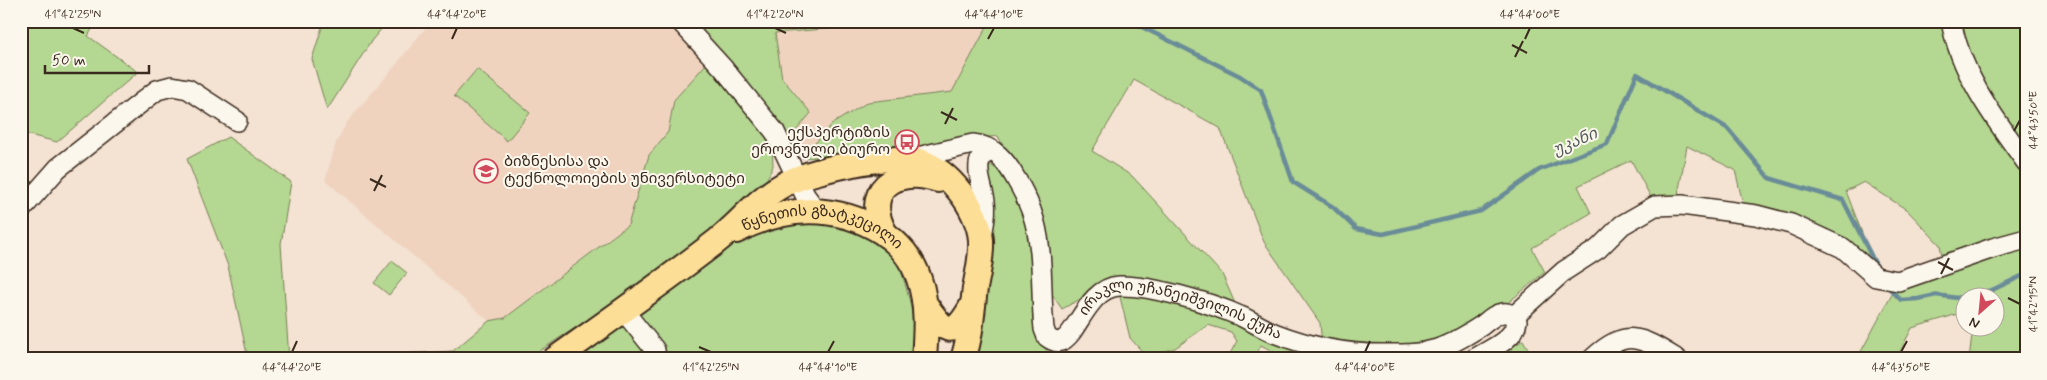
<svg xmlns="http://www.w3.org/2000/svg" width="2047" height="380" viewBox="0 0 2047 380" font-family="Mynerve,'Noto Sans Georgian',sans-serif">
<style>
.built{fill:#efd3bf}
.green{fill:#b4d791;stroke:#788058}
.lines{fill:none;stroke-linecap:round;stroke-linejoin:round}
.stream{stroke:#6a8c98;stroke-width:4.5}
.minor-casing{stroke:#3b2a1e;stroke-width:22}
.major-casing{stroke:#3b2a1e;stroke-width:28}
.minor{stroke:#fbf7ec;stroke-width:19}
.major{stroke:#fdde96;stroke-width:24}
.ticks{fill:none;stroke:#3b2a1e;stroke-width:2}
.labels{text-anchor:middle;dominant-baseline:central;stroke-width:4;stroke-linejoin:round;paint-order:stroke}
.poi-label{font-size:15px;fill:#3b2a1e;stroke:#fbf7ec;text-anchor:end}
.street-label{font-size:15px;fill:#3b2a1e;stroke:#fbf7ec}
.water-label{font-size:16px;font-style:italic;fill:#525b5b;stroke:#fbf7ec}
.neatline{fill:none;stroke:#3b2a1e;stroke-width:2}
.ticks-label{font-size:12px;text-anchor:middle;fill:#3b2a1e}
</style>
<rect width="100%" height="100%" fill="#f4e2d2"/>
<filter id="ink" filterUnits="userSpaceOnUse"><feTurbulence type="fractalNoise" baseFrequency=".02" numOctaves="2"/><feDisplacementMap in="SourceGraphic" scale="10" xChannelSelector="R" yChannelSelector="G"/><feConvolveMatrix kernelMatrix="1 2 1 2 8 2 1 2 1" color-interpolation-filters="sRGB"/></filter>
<g filter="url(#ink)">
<path class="built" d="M431,21h238l37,43 -32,36 -6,32 -19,23 -21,70 -123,93 -16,3 -164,-141 11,-37 11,-21 44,-51z
M876,21h114l-38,71 -84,10 -36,22 -30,34 -13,-19 22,-26 -29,-36 -8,-44 100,-8z"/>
<path class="green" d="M21,21h76l-9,15 50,36 -81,70 -36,-9z
M324,21h64l-16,19 -45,70 -15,-51z
M695,21h181l-2,4 -99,8 7,45 29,35 -22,26 -94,-115z
M990,21h1036v338h-57l4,-31h21v-30h-30v14l-52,16 -16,31h-39l39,-72 47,-25 -3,-17 -33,-35 -43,-28 -18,9 24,63 -13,3 -113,-49 -9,-38 -48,-24 -10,54 -22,5 -24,-45 -53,26 13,27 -59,35 13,24 -48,40 -65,32 -29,7 -81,-6 -2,-22 -56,-81 -44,-114 -86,-48 -42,71 40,25 90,98 15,34 -84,-24 -69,13 -22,12 -11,-16 -13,-77 -40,-80 -149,19 -47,3 30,-34 36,-22 84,-10z
M706,64l66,80 1,22 -14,30 -144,106 -88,57h-216l142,-8 36,-30 16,-3 123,-93 21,-70 19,-23 6,-32z
M477,69l53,44 -23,28 -53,-45z
M228,137l63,45 -10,62 8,115h-41l-20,-93 -41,-107z
M989,164l9,6 29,45 14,129 9,10 -1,5h-80l11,-175z
M805,222c33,3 70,11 91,40 6,8 8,19 11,29 7,23 7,44 3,68h-251l-23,-43 113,-82 17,-5z
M392,261l15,12 -18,22 -15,-12z
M1119,293l95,15 126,51h-53l-26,-14 -7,14h-27l10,-18 -6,-9 -23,-7 -33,23 -28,9 -17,-19z
M626,324l25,35h-72z
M1523,340l11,19h-40z"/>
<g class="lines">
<path class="stream" d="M1130,21l110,55 21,14 32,92 40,25 23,22 27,5 98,-23 58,-41 68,-26 30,-70 90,54 42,50 74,22 35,69
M1886,285l15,15 17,-1 18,-4 21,3 35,-8 34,-16"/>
<g class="minor-casing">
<g id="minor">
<path d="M680,21l43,47 52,64 30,63 11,15"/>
<path d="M1951,21c10,54 44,98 75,141"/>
<path id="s1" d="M909,159l64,-15c21,2 33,17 43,35 6,10 11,20 15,31 14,38 9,80 13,119l3,8c4,3 9,6 14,4 16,-5 26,-53 58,-55 32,-1 92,17 121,30 12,5 22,12 34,17 36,14 76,22 115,21 16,0 32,0 48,-5 15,-5 30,-14 44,-23 7,-5 13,-12 22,-13 4,-1 7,1 11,3l3,5c-2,19 -29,29 -43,38"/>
<path d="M21,210l37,-42 99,-78 15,-4 16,3 49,32"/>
<path d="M982,236c2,-11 5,-23 3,-35 -2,-15 -17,-46 8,-50"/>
<path d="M623,310l32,40 1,9"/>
<path d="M1514,316l50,-45 34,-22 24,-24 33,-19 27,-1 74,10 35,9 52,24 33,29 22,4 95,-33 33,-9"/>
<path d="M1592,359c35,-32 49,-22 85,0"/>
</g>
</g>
<g class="major-casing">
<g id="major">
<path id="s2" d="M736,231c48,-25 99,-28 146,1 17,11 31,28 37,47 9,26 7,53 5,80"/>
<path d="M886,235c-26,-44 9,-70 52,-55"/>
<path d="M925,304c21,31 29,35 48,0"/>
<path d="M555,359c55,-39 109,-77 162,-118 23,-18 40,-42 66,-56 27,-15 110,-33 139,-23 16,6 28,17 38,30 10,12 20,32 21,48 1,16 -3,33 -6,48 -3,24 -4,48 -12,71"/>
</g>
</g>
<use href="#minor" class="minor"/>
<use href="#major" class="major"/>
</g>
</g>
<path class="ticks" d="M73,28l11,5M775,28l11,5M452,39l5,-11M988,39l6,-11M1525,39l5,-11M1512,45l15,8M1515,57l8,-16M941,112l16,8M945,124l8,-16M2014,131l6,-11M370,179l16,8M374,191l8,-16M1938,262l15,8M1941,274l8,-16M2008,298l12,6M699,347l12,5M292,352l5,-11M828,352l6,-11M1365,352l5,-11M1901,352l6,-11"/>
<defs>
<g id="bus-ring" transform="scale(1.25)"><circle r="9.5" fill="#fbf7ec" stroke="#d1495b" stroke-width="1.5"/><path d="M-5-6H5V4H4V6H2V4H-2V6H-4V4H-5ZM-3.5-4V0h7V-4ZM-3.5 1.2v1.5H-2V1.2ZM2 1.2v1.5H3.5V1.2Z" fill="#d1495b"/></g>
<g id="university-ring" transform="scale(1.25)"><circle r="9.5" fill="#fbf7ec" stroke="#d1495b" stroke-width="1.5"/><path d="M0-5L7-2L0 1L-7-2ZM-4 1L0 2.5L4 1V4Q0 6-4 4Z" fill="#d1495b"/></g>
</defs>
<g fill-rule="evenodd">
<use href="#bus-ring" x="907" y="142"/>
<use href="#university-ring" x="486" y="171"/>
</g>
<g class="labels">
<g class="poi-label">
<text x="890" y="133">ექსპერტიზის<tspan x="890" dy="17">ეროვნული ბიურო</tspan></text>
<text x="504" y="162" text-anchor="start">ბიზნესისა და<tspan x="504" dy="17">ტექნოლოიების უნივერსიტეტი</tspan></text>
</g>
<g class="street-label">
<text stroke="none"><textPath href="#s2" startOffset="92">წყნეთის გზატკეცილი</textPath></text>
<text stroke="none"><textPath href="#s1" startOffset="446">ირაკლი უჩანეიშვილის ქუჩა</textPath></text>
</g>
<g class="water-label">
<text transform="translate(1575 142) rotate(-23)">უკანი</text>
</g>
</g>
<rect width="2047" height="380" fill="none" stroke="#fbf7ec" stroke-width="55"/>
<g transform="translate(1980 312) rotate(207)"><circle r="24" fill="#fbf7ec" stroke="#aea59a"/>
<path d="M0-4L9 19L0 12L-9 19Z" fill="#d1495b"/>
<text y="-8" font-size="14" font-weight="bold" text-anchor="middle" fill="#3b2a1e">N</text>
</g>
<path d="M45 65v8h104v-8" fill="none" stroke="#3b2a1e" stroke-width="2.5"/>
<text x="52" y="65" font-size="15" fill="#3b2a1e" stroke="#fbf7ec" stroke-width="4" paint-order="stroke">50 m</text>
<rect x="28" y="28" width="1992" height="324" class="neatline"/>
<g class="ticks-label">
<text x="73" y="18">41°42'25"N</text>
<text x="457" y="18">44°44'20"E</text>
<text x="775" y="18">41°42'20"N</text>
<text x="994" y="18">44°44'10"E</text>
<text x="1530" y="18">44°44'00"E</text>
<text transform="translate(2033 120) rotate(-90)" y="4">44°43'50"E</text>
<text transform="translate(2033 304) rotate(-90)" y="4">41°42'15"N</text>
<text x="292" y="371">44°44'20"E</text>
<text x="711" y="371">41°42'25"N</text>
<text x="828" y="371">44°44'10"E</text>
<text x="1365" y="371">44°44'00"E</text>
<text x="1901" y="371">44°43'50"E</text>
</g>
</svg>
